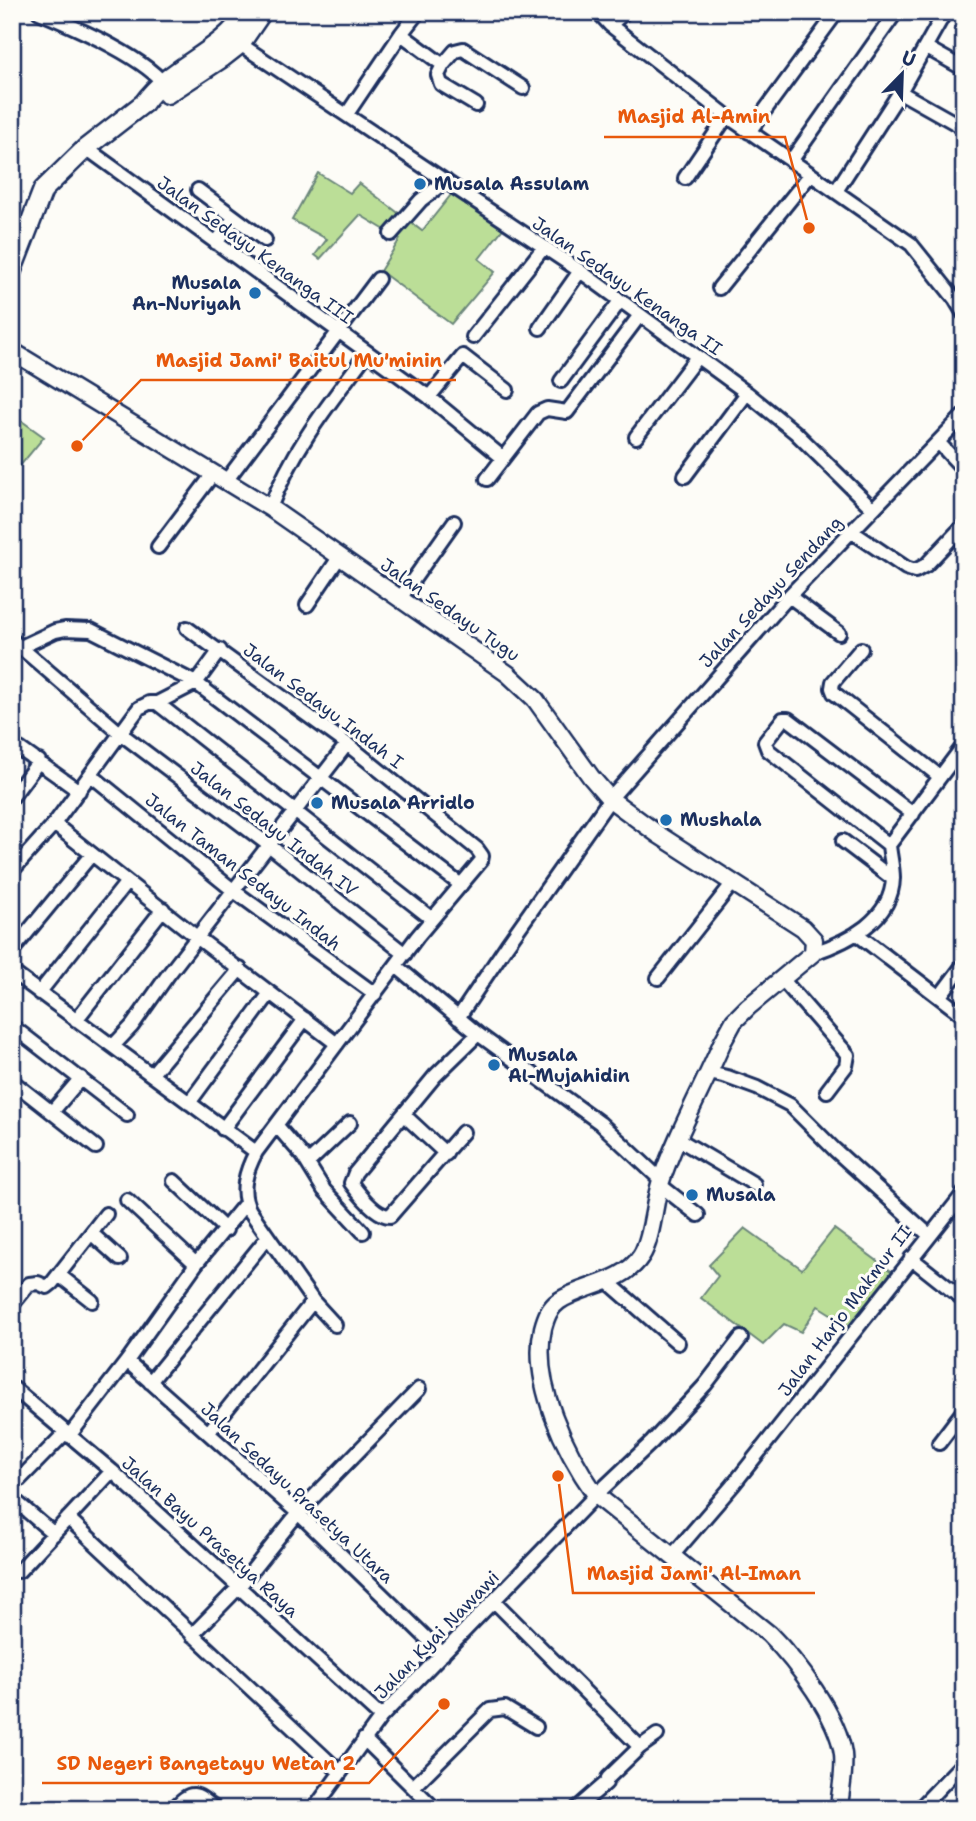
<svg xmlns="http://www.w3.org/2000/svg" width="976" height="1821" viewBox="0 0 976 1821" font-family="'Shantell Sans',sans-serif">
<style>
.green{fill:#bbde97;stroke:#6b867a;stroke-width:2}
.lines{fill:none;stroke-linecap:round;stroke-linejoin:round}
.minor-casing{stroke:#1b2f5e;stroke-width:18}
.tertiary-casing{stroke:#1b2f5e;stroke-width:21}
.secondary-casing{stroke:#1b2f5e;stroke-width:23}
.minor{stroke:#fdfcf7;stroke-width:12}
.tertiary{stroke:#fdfcf7;stroke-width:16}
.secondary{stroke:#fdfcf7;stroke-width:18}
.poi-dot{fill:#1f6fb2;stroke:#fdfcf7;stroke-width:2.5}
.labels{text-anchor:middle;dominant-baseline:central;stroke-width:6;stroke-linejoin:round;paint-order:stroke}
.poi-label{font-size:18px;font-weight:bold;fill:#1b2f5e;stroke:#fdfcf7;text-anchor:start}
.street-label{font-size:18px;fill:#1b2f5e;stroke:#fdfcf7}
.leader{fill:none;stroke:#e8590c;stroke-width:2.5}
.callout-dot{fill:#e8590c;stroke:#fdfcf7;stroke-width:2.5}
.callout-label{font-size:19px;text-anchor:middle;font-weight:bold;fill:#e8590c;stroke:#fdfcf7;stroke-width:6;stroke-linejoin:round;paint-order:stroke}
</style>
<rect width="100%" height="100%" fill="#fdfcf7"/>
<filter id="ink" filterUnits="userSpaceOnUse"><feTurbulence type="fractalNoise" baseFrequency=".0143" numOctaves="2"/><feDisplacementMap in="SourceGraphic" scale="14" xChannelSelector="R" yChannelSelector="G"/><feConvolveMatrix kernelMatrix="1 2 1 2 8 2 1 2 1" color-interpolation-filters="sRGB"/></filter>
<g filter="url(#ink)">
<path class="green" d="M318,173l32,20 9,-10 63,48 32,-40 51,35 -26,33 16,13 -44,52 -71,-53 20,-32 -40,-24 -40,44 -5,-4 12,-16 -35,-19z
M12,414l32,23 -24,29 -8,-6z
M745,1228l57,41 32,-40 61,45 -45,52 -32,-20 -17,26 -17,-8 -21,21 -62,-47 17,-22 -9,-11z"/>
<g class="lines">
<g class="minor-casing">
<path id="minor" d="M39,12c35,15 109,46 129,77
M598,12l12,13 117,91 184,128 44,55 9,15
M610,25l15,-13
M401,34l42,31 12,-14 8,-2 60,39
M240,44l340,227 167,122 48,39 77,76
M927,48l37,21
M443,65l-5,10 3,9 35,21
M900,92l64,36
M347,114l54,-80 17,-22
M749,132l88,-120
M86,148l343,249 74,61
M791,161l105,-149
M685,178l42,-62
M198,190l67,50
M836,191l64,-99 45,-80
M391,234l30,-34 25,-19
M216,243l18,-25
M719,288l91,-113
M540,328l40,-57
M473,337l71,-90
M561,381l59,-80
M429,397l34,-41 44,34
M636,437l61,-80
M939,443l25,27
M685,476l62,-83
M487,479l51,-66 9,-4 20,3 73,-97
M226,481l152,-202
M270,508c23,-60 59,-104 97,-155
M851,531l55,37 9,3 11,-6 38,-40
M158,547l55,-73
M789,596l50,37
M401,597l53,-75
M307,605l33,-49
M187,628l160,116 130,105 5,7 -1,5 -64,76 -161,215c-10,19 -17,40 -6,59l63,90 22,24
M12,640l108,93 150,113 135,108
M21,647l34,-16 10,-2 26,1 105,53 265,202
M861,649l-28,33 -1,6 2,5 105,83
M157,703l275,216
M20,749l59,42
M91,775l143,116 141,103
M12,797l27,-36
M54,824l144,114 139,106
M843,841l50,38
M889,845l-121,-95 -3,-8 18,-23h5l125,95
M12,871l42,-47 85,-116 10,-5h8l39,-20 24,-33
M857,934l107,82
M12,951l80,-97
M813,953c34,-11 79,-33 80,-75 0,-11 -3,-22 -4,-33l75,-100
M396,966l82,68 122,89 61,57
M12,972l244,180
M658,978l74,-94
M783,980l65,75 -2,11 -19,25
M39,993l88,-111
M940,996l24,-32
M458,1018l49,-73 103,-146 179,-203 175,-181
M76,1020l87,-111
M12,1026l115,89
M113,1046l19,-20 36,-51 179,-231
M709,1073l18,4 30,11 33,17 45,45 94,85
M152,1074l88,-105
M12,1081l84,66
M189,1103l81,-110
M52,1112l29,-34
M404,1115l42,39
M277,1126l26,30 21,34 39,42
M223,1129l82,-110
M463,1132l-73,84c-14,0 -31,-22 -39,-33l4,-10 80,-97 43,-42
M678,1139l76,45
M308,1163l42,-40
M174,1181l52,49
M660,1185l38,30
M127,1200l69,64
M91,1233l29,26
M911,1258l53,42
M59,1275l33,26
M607,1281l71,62
M12,1305l17,-21 9,-1 9,4 5,-4 54,-69
M127,1361l171,152 145,141
M150,1382l117,-144
M12,1387l100,84 269,246
M208,1433l105,-132
M69,1436l58,-75 69,-97 49,-60
M939,1443l25,-33
M19,1480l46,-47
M12,1498l42,36
M68,1518l272,254
M671,1557l62,-72 231,-292
M19,1571l93,-100
M495,1602l145,145
M192,1635l47,-48 59,-74 121,-124
M364,1739l71,70
M608,1778l32,-31 17,-12
M413,1787l77,-77 15,-2 31,19
M173,1809c19,-20 22,-17 42,0
M314,1809l67,-92 215,-222 56,-53 53,-57 36,-47
M576,1809l30,-26
M919,1809l45,-47"/>
</g>
<g class="tertiary-casing">
<path id="tertiary" d="M12,351l258,157 238,166 27,25 56,78 19,22 49,36 144,93 11,12 -1,13 -65,54 -14,14 -12,22c-20,47 -46,92 -62,141 -6,19 -8,56 -19,72 -18,28 -57,28 -82,45 -10,7 -13,16 -16,27 -12,55 22,123 53,167l173,139c27,27 69,82 74,120 2,19 -3,37 -4,55"/>
</g>
<g class="secondary-casing">
<path id="secondary" d="M167,94l55,-36 18,-14 22,-32
M12,270l31,-80 43,-42 58,-45c27,-38 76,-49 103,-91"/>
</g>
<use href="#minor" class="minor"/>
<use href="#tertiary" class="tertiary"/>
<use href="#secondary" class="secondary"/>
</g>
</g>
<g class="poi-dot">
<circle cx="420" cy="184" r="7"/>
<circle cx="255" cy="293" r="7"/>
<circle cx="317" cy="803" r="7"/>
<circle cx="666" cy="820" r="7"/>
<circle cx="494" cy="1065" r="7"/>
<circle cx="692" cy="1195" r="7"/>
</g>
<g class="labels">
<g class="poi-label">
<text x="434" y="184">Musala Assulam</text>
<text x="241" y="283" text-anchor="end">Musala<tspan x="241" dy="21">An-Nuriyah</tspan></text>
<text x="331" y="803">Musala Arridlo</text>
<text x="680" y="820">Mushala</text>
<text x="508" y="1055">Musala<tspan x="508" dy="21">Al-Mujahidin</tspan></text>
<text x="706" y="1195">Musala</text>
</g>
<g class="street-label">
<text transform="translate(255 250) rotate(36)">Jalan Sedayu Kenanga III</text>
<text transform="translate(627 286) rotate(35)">Jalan Sedayu Kenanga II</text>
<text transform="translate(771 592) rotate(-47)">Jalan Sedayu Sendang</text>
<text transform="translate(450 610) rotate(35)">Jalan Sedayu Tugu</text>
<text transform="translate(323 706) rotate(37)">Jalan Sedayu Indah I</text>
<text transform="translate(274 829) rotate(38)">Jalan Sedayu Indah IV</text>
<text transform="translate(243 872) rotate(38)">Jalan Taman Sedayu Indah</text>
<text transform="translate(845 1311) rotate(-53)">Jalan Harjo Makmur II</text>
<text transform="translate(297 1493) rotate(43)">Jalan Sedayu Prasetya Utara</text>
<text transform="translate(210 1537) rotate(42)">Jalan Bayu Prasetya Raya</text>
<text transform="translate(437 1635) rotate(-46)">Jalan Kyai Nawawi</text>
</g>
</g>
<path class="leader" d="M809 228L785 137H604M77 446L141 380H456M558 1476L573 1593H815M444 1704L369 1783H42"/>
<g class="callout-dot">
<circle cx="809" cy="228" r="7"/>
<circle cx="77" cy="446" r="7"/>
<circle cx="558" cy="1476" r="7"/>
<circle cx="444" cy="1704" r="7"/>
</g>
<g class="callout-label">
<text x="694" y="123">Masjid Al-Amin</text>
<text x="299" y="367">Masjid Jami' Baitul Mu'minin</text>
<text x="694" y="1580">Masjid Jami' Al-Iman</text>
<text x="206" y="1770">SD Negeri Bangetayu Wetan 2</text>
</g>
<rect width="976" height="1821" fill="none" stroke="#fdfcf7" stroke-width="42"/>
<rect x="21" y="21" width="934" height="1779" fill="none" stroke="#1b2f5e" stroke-width="2.5" filter="url(#ink)"/>
<g transform="translate(902 74) rotate(23)" stroke="#fdfcf7" stroke-width="5" paint-order="stroke">
<path d="M0-5L12 26L0 18L-12 26Z" fill="#1b2f5e"/>
<text y="-10" font-size="19" font-weight="bold" text-anchor="middle" fill="#1b2f5e">U</text>
</g>
</svg>
